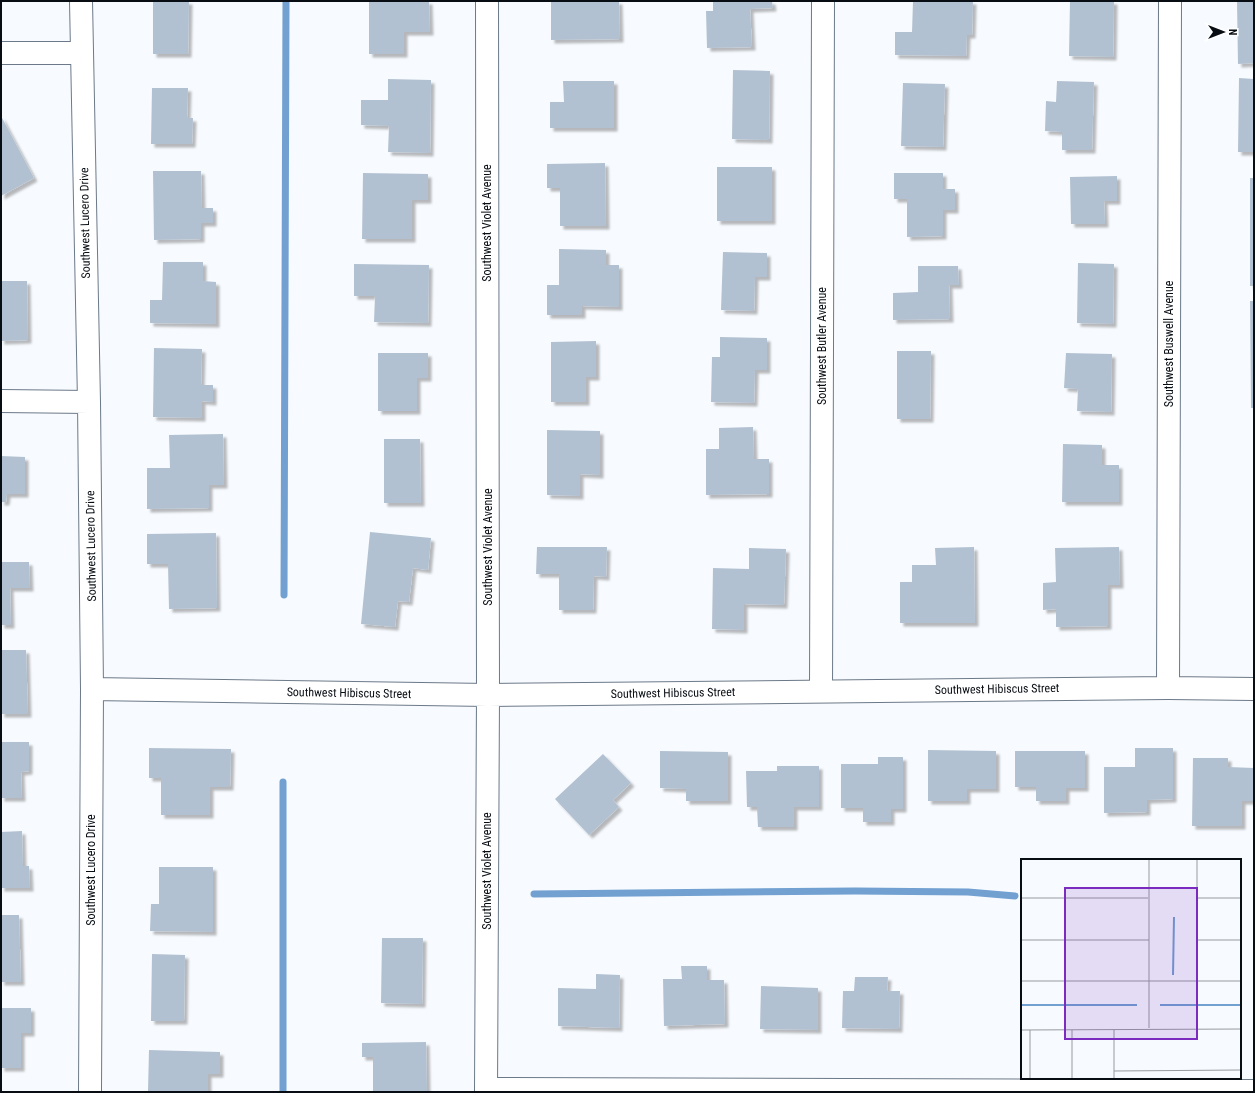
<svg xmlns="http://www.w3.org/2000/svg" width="1255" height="1093" viewBox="0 0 1255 1093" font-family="'Roboto Condensed',sans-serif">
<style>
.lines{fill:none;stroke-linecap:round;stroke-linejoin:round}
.stream{stroke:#71a0d1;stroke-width:7}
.building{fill:#b2c1d1;filter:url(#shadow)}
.minor-casing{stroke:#6c7988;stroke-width:24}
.minor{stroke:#fff;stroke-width:22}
.labels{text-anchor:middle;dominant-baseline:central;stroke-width:3;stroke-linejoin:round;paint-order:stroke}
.street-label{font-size:12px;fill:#080d13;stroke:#fff}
.inset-river{fill:none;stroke:#71a0d1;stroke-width:2}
.inset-road{fill:none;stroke:#979ba0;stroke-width:1}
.view{fill:#7b2cbf;fill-opacity:0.15;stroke:#7b2cbf;stroke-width:2}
.inset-edge{fill:none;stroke:#080d13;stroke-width:2}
</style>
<defs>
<filter id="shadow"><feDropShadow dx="3.5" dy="3.5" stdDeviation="1" flood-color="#0004"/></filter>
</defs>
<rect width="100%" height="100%" fill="#f7fafe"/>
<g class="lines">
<path class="stream" d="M284,595l2,-594
M283,782v310
M534,894l321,-3 113,1 47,4"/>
</g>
<path class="building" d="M153,1h36l-1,53h-35z
M369,1h60l1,31h-26v22h-35z
M551,1h68l1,38 -69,1z
M713,1h59l1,7 -23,1 2,38 -45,1 -1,-37h7z
M913,1h60l-1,34h-5l-1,21 -71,-1v-23h17z
M1070,1h44l-1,56 -44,-1z
M1237,1h17v62l-16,1z
M733,70l37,1 -1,69 -37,-1z
M1239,78l15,1v73h-16z
M388,79l43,1 -1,73 -42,-1 1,-26 -28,-1v-25h27z
M563,81h51v47h-64v-26h14z
M1057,81l37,1 -2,68h-30v-18l-17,-1 1,-30 10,1z
M903,83l42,1 -2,63 -42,-1z
M152,88h36l-1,30h6l-1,26h-41z
M1,116l33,62 -33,18z
M605,163l1,63h-46v-38h-13v-24z
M717,167h55v54h-55z
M153,171h48l1,37h11v15h-12v16l-47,1z
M363,173l65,1v26h-16v39h-50z
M894,173h49v16h12v21h-12v26l-36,1v-38h-13z
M1117,176v25h-13l1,23h-34l-1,-47z
M1250,178h4v108h-4z
M559,249l47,1v15h13v42l-37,-1v9h-35v-30h12z
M723,252l44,1v24h-12l-1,34 -33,-1z
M163,262h40v19l13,1v42l-66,-1v-23h12z
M1078,263l36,1 -1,60 -36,-1z
M354,264l75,1 -1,58 -54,-1 1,-26h-21z
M918,266h40l1,19h-10l1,34 -57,1v-27l25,-1z
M1,281h26l1,59 -27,1z
M1250,301h4v107h-3z
M720,337l47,1v32h-12l-1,33 -43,-1 1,-45h8z
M596,341v36h-10v25h-35v-60z
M154,348l48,1 -1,36h12v17l-11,-1v17l-49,-1z
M897,351h34l-1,68h-33z
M378,353h50v25h-11v33h-39z
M1066,353l46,1 -1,58 -34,-1 1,-22 -14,-1z
M753,427l1,32h15v35l-63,1v-46h13v-21z
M547,430l53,1v44l-20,-1v22l-33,-1z
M223,434l1,51h-15v23l-62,1v-41h23l-1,-33z
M384,439h36l1,64h-37z
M1063,444l39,1v20h17v37h-57z
M1,456l24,1v37h-18l-1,8h-5z
M370,532l61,6 -3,32 -15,-2 -4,34 -11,-1 -3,26 -34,-3z
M216,533l1,75 -48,1 -1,-45h-21v-30z
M537,547h70l-1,30 -12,-1 -1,34h-34v-36h-23z
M974,547l1,76h-75v-41h12v-17h24l-1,-17z
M1119,547l1,38h-12v41l-52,1v-18l-13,1v-27l13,-1 -1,-34z
M749,548l37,1 -2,56 -40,-1v26l-32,-1 1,-61 36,1z
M1,562h28l1,26h-20l1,37h-10z
M1,650h25l2,64h-27z
M1,742h28v29l-8,1 1,26h-21z
M149,748l82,1 -1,38h-20v28h-49v-37h-12z
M1135,748h38v51l-26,1v12l-43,1v-46h31z
M928,750l68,1v38h-29v12h-39z
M660,751l68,1v49h-42v-12l-26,-1z
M1015,751h70v37h-19v13h-30v-14h-21z
M603,754l28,29 -18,17 6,7 -30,28 -34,-36z
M878,757h25v52h-12v13h-28v-14h-22v-44h37z
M1193,758h35v9l26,1v33h-12v25h-50z
M777,766h42v41h-25v20h-36l-1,-20h-10l-1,-36h31z
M22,831l1,35h6l1,22h-29v-56z
M159,867h54v65l-63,-1 1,-27h8z
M1,915h18l2,67h-20z
M382,938h41l-1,66 -41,-1z
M152,954l33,1 -1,66h-33z
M681,966h26v14h17l1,44 -61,2 -1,-47h19z
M596,974l24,1 -1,53 -61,-2v-38l38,1z
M855,977h33l-1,14h13l-1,38 -57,-1 1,-37h11z
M761,986l57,2v42l-58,-1z
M1,1008h30v25h-10v35h-20z
M426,1042l1,50h-54v-35h-11v-14z
M149,1050l71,2v22h-12v18l-60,-1z"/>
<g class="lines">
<g class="minor-casing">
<path id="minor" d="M81,1l8,401 3,287 -2,403
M1,53h80
M1,401l88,1
M1168,688l2,-687
M92,689l396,6 680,-7 86,1
M821,691l2,-690
M486,1089l768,2
M486,1092l2,-397 -1,-694"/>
</g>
<use href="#minor" class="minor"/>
</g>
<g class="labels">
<g class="street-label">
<text transform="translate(85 223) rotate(-91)">Southwest Lucero Drive</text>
<text transform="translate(487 223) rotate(-90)">Southwest Violet Avenue</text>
<text transform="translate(1169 344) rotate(-90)">Southwest Buswell Avenue</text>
<text transform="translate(822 346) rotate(-90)">Southwest Butler Avenue</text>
<text transform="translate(91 546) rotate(-91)">Southwest Lucero Drive</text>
<text transform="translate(488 547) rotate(-90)">Southwest Violet Avenue</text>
<text transform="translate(997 689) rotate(-1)">Southwest Hibiscus Street</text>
<text transform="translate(349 693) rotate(1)">Southwest Hibiscus Street</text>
<text transform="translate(673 693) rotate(-1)">Southwest Hibiscus Street</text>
<text transform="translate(91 870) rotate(-90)">Southwest Lucero Drive</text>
<text transform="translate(487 871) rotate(-90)">Southwest Violet Avenue</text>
</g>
</g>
<g transform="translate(1021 859)">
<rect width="220" height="220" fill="#f7fafe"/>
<path class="inset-river" d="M152,116l1,-58M0,146h116M139,146h81"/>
<path class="inset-road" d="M0,39h127M176,39h44M0,81h128M176,81h44M0,122h220M176,122v-121M128,169v-168M0,171l220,-1M9,171v48M51,171v48M93,212l127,-1M93,219v-49"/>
<path class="view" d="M44,29h132v151h-132z"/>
<rect width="220" height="220" class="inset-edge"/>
</g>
<rect width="1255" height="1093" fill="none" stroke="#080d13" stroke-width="4"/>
<g transform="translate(1223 32) rotate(90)" stroke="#ffffff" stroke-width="3" paint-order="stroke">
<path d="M0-3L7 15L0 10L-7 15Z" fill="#080d13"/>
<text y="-6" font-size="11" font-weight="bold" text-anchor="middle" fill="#080d13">N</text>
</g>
</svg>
